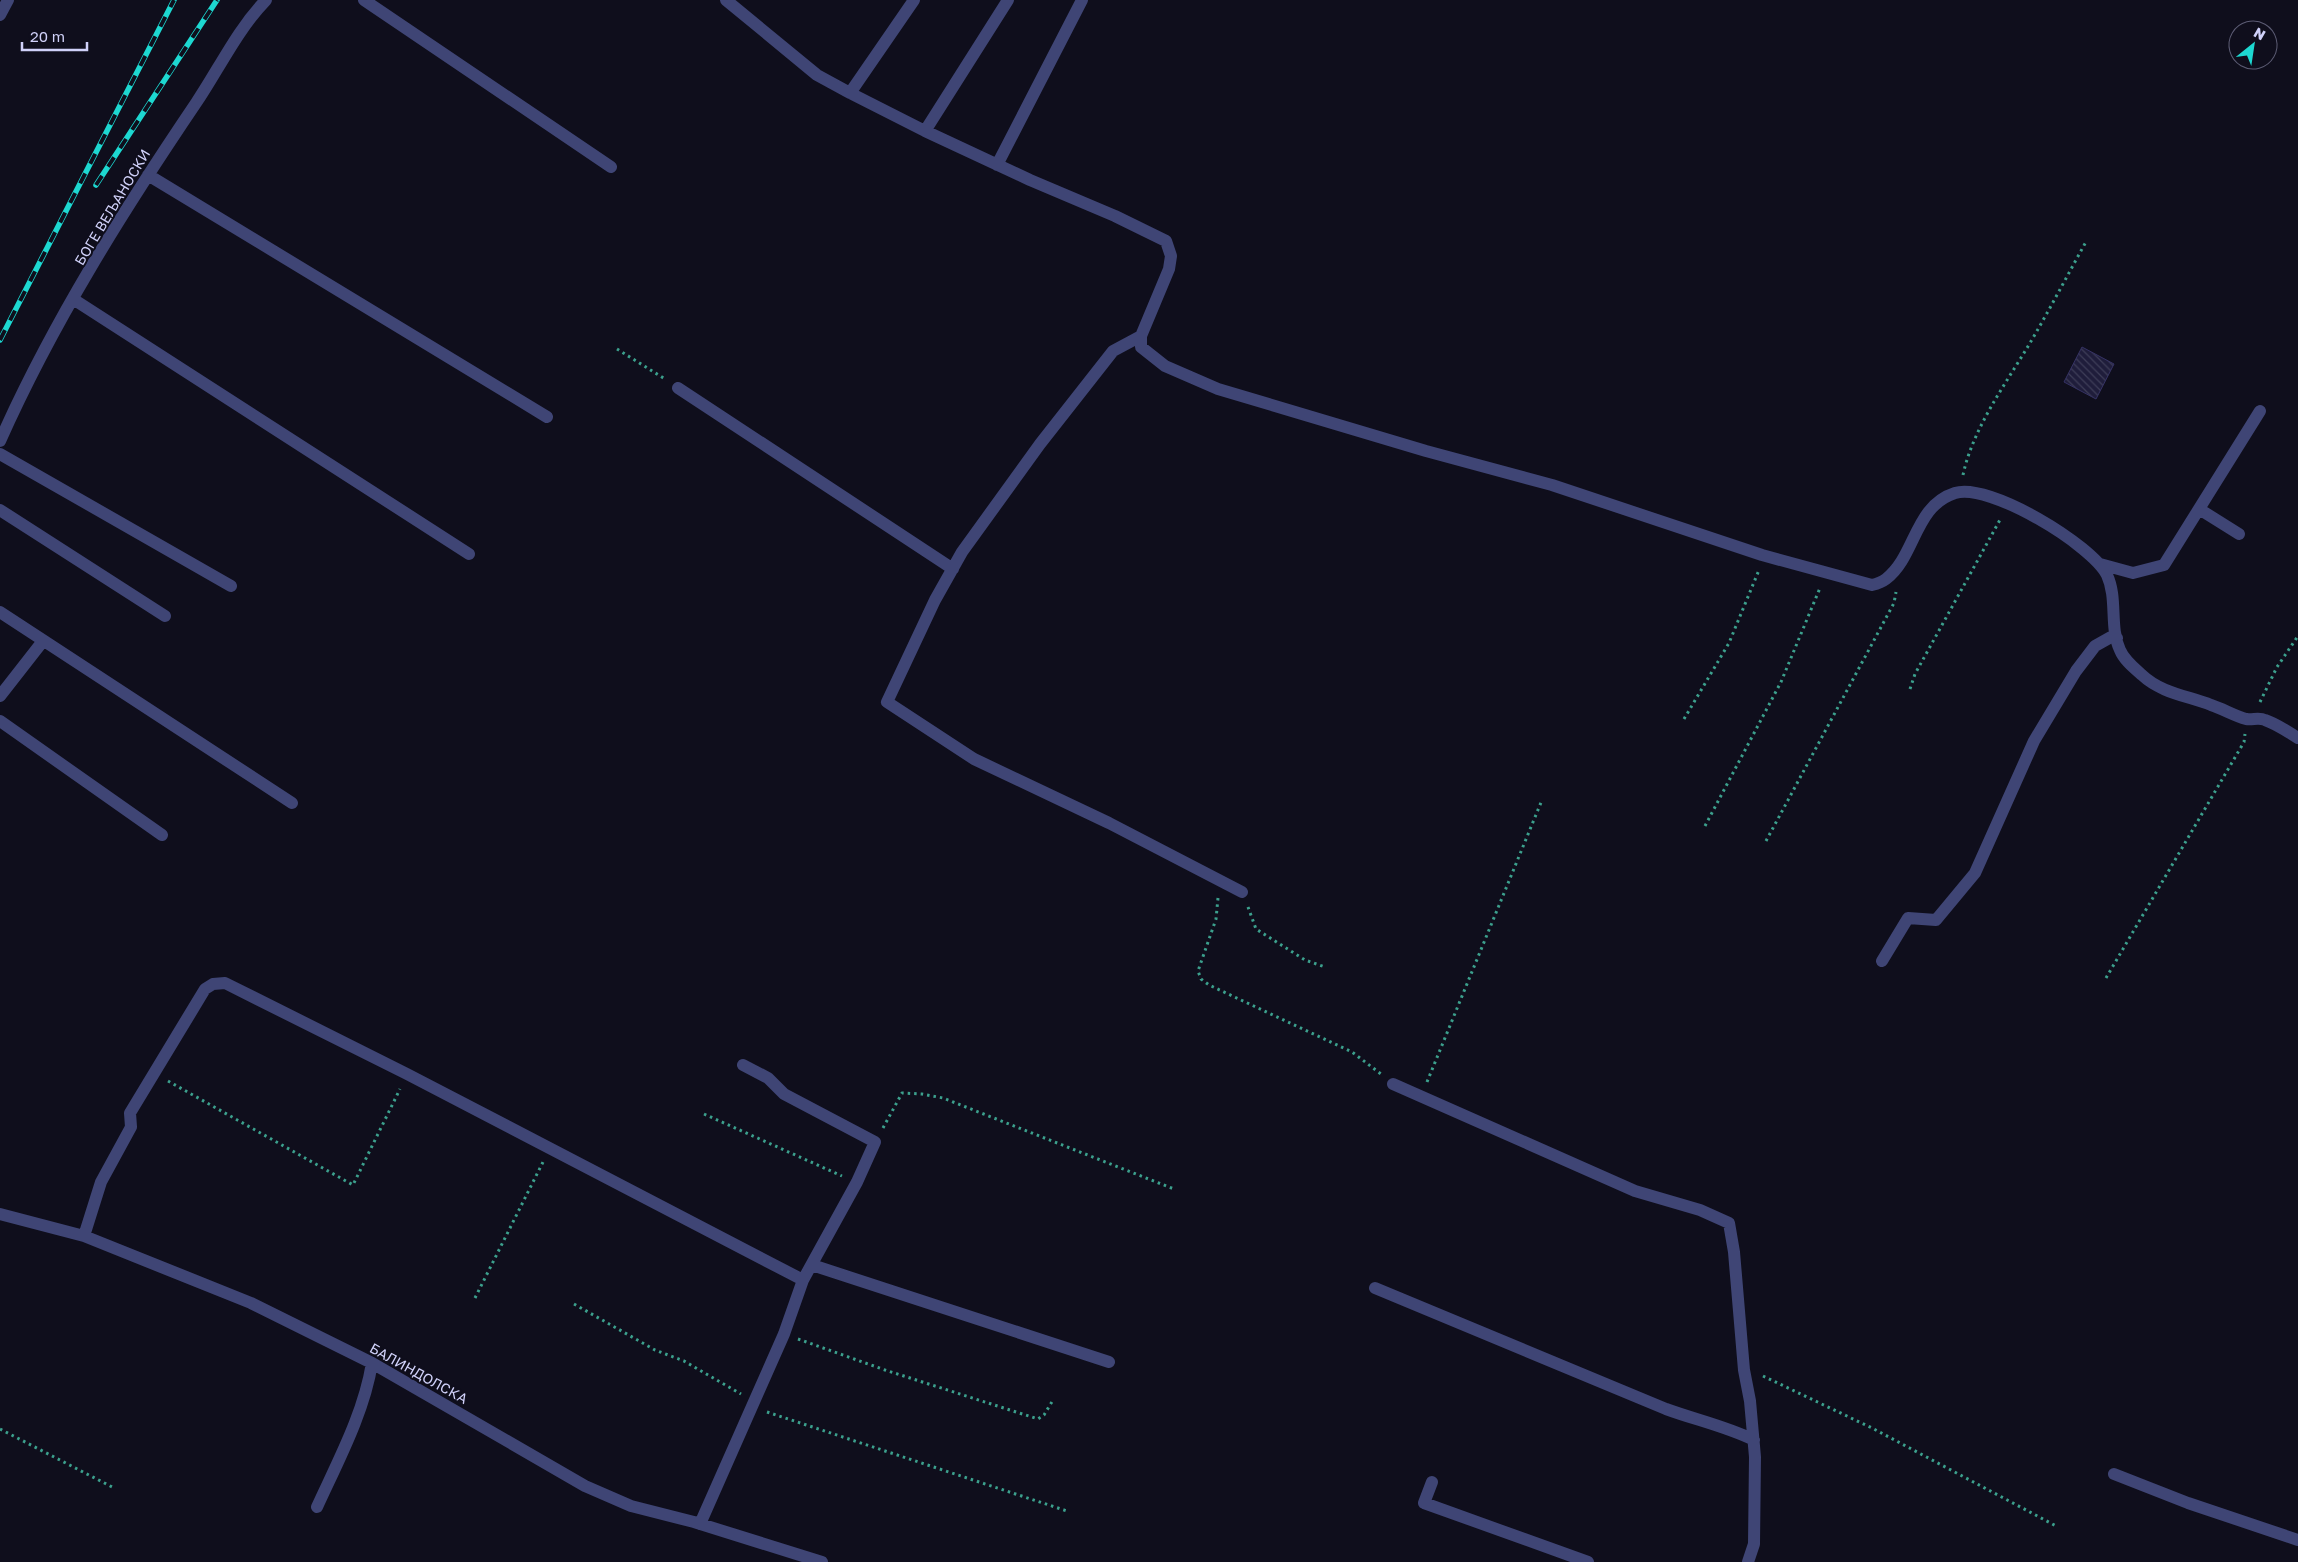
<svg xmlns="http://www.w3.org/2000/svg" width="2298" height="1562" viewBox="0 0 2298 1562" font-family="'Golos Text',sans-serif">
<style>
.building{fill:url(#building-back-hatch);stroke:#353264}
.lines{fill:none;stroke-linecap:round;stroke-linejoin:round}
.path{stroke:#3ca08d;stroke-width:3;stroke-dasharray:2.5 4;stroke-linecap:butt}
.minor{stroke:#3f4575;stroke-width:12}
.rail-casing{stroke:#1dd8d1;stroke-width:5.5}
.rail{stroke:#0f0e1c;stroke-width:4;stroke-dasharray:11;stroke-linecap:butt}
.labels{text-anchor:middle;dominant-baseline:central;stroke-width:4;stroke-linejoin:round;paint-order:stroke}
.street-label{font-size:14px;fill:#d0d1f9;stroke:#0f0e1c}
</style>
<defs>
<pattern id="building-back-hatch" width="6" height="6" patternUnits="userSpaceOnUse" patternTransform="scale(1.25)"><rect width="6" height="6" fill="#1f1d3b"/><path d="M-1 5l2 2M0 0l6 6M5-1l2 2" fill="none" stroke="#3e3d58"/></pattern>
</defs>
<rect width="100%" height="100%" fill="#0f0e1c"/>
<path class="building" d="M2082,347l32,17 -18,35 -32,-17z"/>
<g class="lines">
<path class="path" d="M617,349l48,30
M1963,475c10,-47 42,-90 67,-132 20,-34 38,-69 57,-103
M1910,689l5,-15 86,-156
M2260,702l17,-35 21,-31
M1684,719l45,-76 30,-73
M1705,826l76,-144 39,-94
M1766,841l128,-238 2,-11
M1218,898l-2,21 -18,52 3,8 8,6 143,67 29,22
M1248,907l8,22 49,31 20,7
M2106,978l138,-236 1,-8
M168,1081l185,104 47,-96
M1427,1082l115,-282
M704,1114l138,62
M883,1128l19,-35 20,1 21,4 231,91
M475,1298l68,-136
M574,1304l81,46 29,11 57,33
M798,1339l87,31 153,49 6,-4 9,-15
M1763,1376l109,52 186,99
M767,1412l300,99
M0,1429l114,59"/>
<path class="minor" d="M364,0l247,167
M726,0l91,75 33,18 75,38 105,49 85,36 51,25 5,15 -2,13 -28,67v11l24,19 53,23 208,62 126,34 210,70 110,30c4,-1 10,-3 14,-6 30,-23 28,-73 69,-86 34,-11 137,52 152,82 11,24 2,52 13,75 4,10 14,18 22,25 19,18 46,21 69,30 12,4 24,11 35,14 7,1 13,-2 19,1 12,4 23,12 33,18
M0,15l8,-15
M850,93l64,-93
M925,131l83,-131
M997,165l85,-165
M148,175l399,242
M73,299l396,255
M1141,336l-28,15 -73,93 -78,108 -27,48 -48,102 87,57 135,64 133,69
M678,388l275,181
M0,441c53,-119 123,-230 196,-338 23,-34 41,-73 70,-103
M0,454l231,132
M2199,509l40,25
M0,510l165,106
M2100,564l33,9 31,-8 96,-154
M0,612l292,191
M0,696l43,-55
M0,721l162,114
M1882,961l26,-43 28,2 39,-47 59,-132 42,-70 19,-25 16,-9 6,1
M1393,1084l242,107 65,19 29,13 5,29 10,118 6,31 5,56 -1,87 -6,18
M0,1214l84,22 167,67 121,60 213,123 46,20 63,16 128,40
M84,1236l17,-54 30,-55 -1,-14 75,-124 8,-5 12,-1 182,91 396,206
M812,1265l297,97
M1375,1288l291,121c30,11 59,17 88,31
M2114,1474l74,29 110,37
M1432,1482l-8,21 164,59
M317,1507c21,-46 47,-94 55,-144
M700,1524l84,-190 19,-54 54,-98 18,-40 -91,-48 -16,-16 -25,-13"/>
<g class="rail-casing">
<path id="rail" d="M96,185l121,-185
M0,340l174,-340"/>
</g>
<use href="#rail" class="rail"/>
</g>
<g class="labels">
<g class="street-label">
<text transform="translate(112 207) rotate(-59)">БОГЕ ВЕЉАНОСКИ</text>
<text transform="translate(419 1373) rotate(29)">БАЛИНДОЛСКА</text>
</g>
</g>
<g transform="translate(2253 45) rotate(30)"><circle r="24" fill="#0f0e1c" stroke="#5c5c74"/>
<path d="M0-4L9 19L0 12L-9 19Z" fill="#1dd8d1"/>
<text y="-8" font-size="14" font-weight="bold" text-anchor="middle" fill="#d0d1f9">N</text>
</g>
<path d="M22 42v8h65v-8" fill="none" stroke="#d0d1f9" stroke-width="2.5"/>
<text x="30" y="42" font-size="15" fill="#d0d1f9" stroke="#0f0e1c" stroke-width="4" paint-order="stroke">20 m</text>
</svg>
